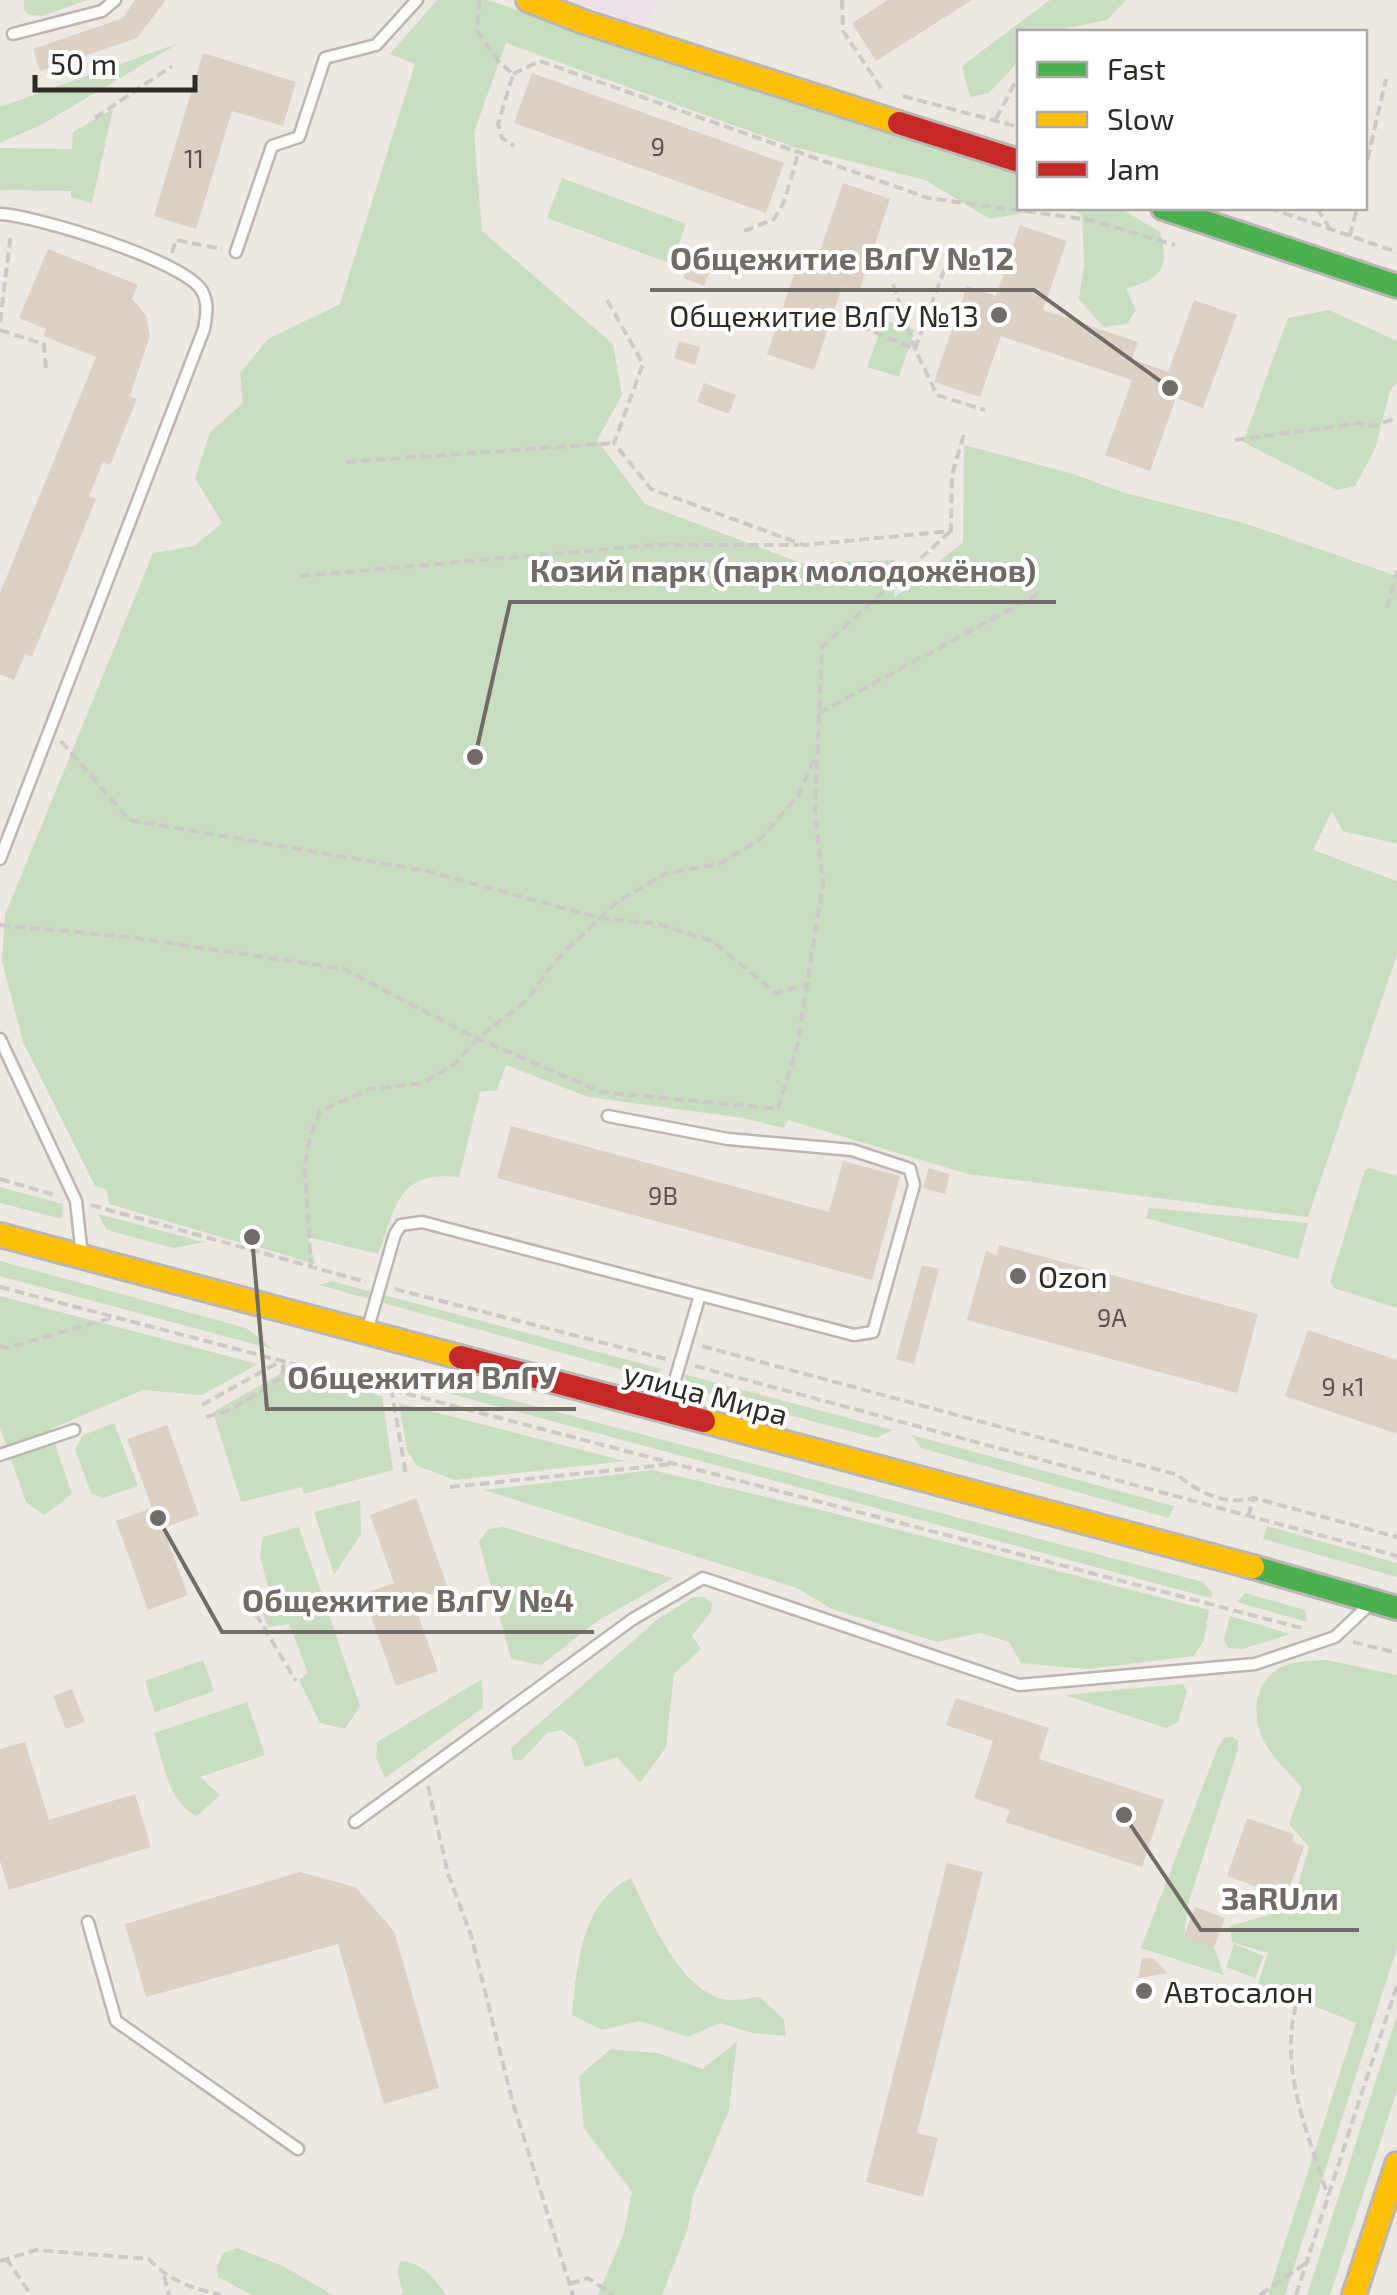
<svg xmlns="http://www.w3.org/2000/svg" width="1397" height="2295" viewBox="0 0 1397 2295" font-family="'Exo 2',sans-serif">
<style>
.industrial{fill:#eae1ea}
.green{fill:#c9dec0}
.building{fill:#ddd0c4}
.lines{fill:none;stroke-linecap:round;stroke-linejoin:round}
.lane-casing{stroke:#bbb6b3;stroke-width:15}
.fast-casing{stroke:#bbb6b3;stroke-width:28}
.slow-casing{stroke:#bbb6b3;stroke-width:28}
.jam-casing{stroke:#bbb6b3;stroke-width:28}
.path{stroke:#cbcac7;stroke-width:4;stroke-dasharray:10 5;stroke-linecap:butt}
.lane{stroke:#fcfcfb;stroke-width:10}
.fast{stroke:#4caf50;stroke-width:22}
.slow{stroke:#ffc107;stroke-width:22}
.jam{stroke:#c62828;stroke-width:22}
.poi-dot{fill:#716c68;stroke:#fff;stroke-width:4}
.labels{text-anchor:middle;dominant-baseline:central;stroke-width:8;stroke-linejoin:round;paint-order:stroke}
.number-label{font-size:25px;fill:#5a544e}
.poi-label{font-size:30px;fill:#2e2a26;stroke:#fff;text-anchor:start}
.street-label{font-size:30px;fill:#2e2a26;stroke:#fff}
.leader{fill:none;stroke:#716c68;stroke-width:4}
.callout-dot{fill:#716c68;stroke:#fff;stroke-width:4}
.callout-label{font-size:32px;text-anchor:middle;font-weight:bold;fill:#716c68;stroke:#fff;stroke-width:8;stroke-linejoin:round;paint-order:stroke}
</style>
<rect width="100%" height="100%" fill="#eee8e3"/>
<path class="industrial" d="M569,0h89l-13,26z"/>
<path class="green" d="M24,0h63l-45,16 -13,-1 -5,-5z
M437,0h50l532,175v33h36l-65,11 -65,-39 -131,-33 -288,-104 -32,89 8,99 131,113 9,51 -25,45 48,64 156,59 94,-3 -1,38 69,-56 1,-97 109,29 52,19 119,30 153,53v268l-54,-13 -11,-20 -19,39 84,31v74l-89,262 -340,-43 -180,-54 -4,8 -41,-10 -155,-21 -82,-32 -9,25 -17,2 -21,85c-62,-6 -62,28 -81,77l-70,-17 7,27 -56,-17 1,-13 -12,-3 -7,12 -132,-39 -3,-15 -11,-3 -72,-144 -21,-81 3,-46 148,-362 41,-7 28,-23 -27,-45 15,-46 33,-29 -3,-30 28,-34 72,-35 75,-240 -25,-10z
M1050,0h76l-19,20 -60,12h-28v29l-30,32 -19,4 -8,-31z
M179,43l-138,82 -41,18v-36z
M113,109l-21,94 -21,-6v-6l-71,-1v-42l72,1 1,-17z
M562,178l124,46 -14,40 -125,-46z
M1070,208h50l40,24c10,36 1,48 -34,56l10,22 -9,14 -24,3 -24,-28 5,-34 -2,-50z
M1329,310l68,31v42l-7,8 -15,58 -20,37 -18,4 -94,-48 45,-124z
M884,320l31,10 -16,47 -32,-10z
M1369,1168l28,8v132l-63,-20 -4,-6 35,-112z
M0,1187l63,17 -1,15 -62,-16z
M1149,1208l159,15 -10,36 -152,-41z
M98,1214l106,28 -31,6 -66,-18z
M0,1261l246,67 27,21 -273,-73z
M331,1281l331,88 -10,9 -333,-93z
M0,1296l258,68 -56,31 -59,-5 -93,39 22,65 -28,21 -18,-13 -26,-74z
M285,1371l97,25 11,74 -89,24 -2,-7 -61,15 -28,-90z
M377,1374h36l790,208 10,12 -3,4z
M683,1374l210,56 -17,8 -185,-49z
M399,1403l226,58 -170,19 -38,-14 -10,-15z
M114,1423l24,63 -35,12 -12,-5 -16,-44 8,-14z
M912,1435l262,71 -5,12 -248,-70z
M652,1470l169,40 388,100 -5,30 -10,16 -107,13 -66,-6 -12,-21 -29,-9 -43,9 -105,-33 -35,-21 -313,-98z
M360,1500l1,34 -27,41 -20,-63z
M1267,1526l130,37v14l-134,-38z
M299,1527l61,179 -15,23 -25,-6 -21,-43 9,-7 -19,-49 -21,3 -9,-22 12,-8 -11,-40 3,-20z
M503,1527l170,51 -74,42 -58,45 -30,-6 -32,-117 9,-13z
M1245,1593l60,17 2,12 -70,-20z
M693,1597h11l8,6 -1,9 -19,24 9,13 -27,25 -8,73 -26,36 -23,-26 -32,10 -9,-26 -14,-11 -15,3 -25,27h-9l-2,-12 147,-129z
M1230,1616l60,18 -47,15 -15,-1 -4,-9z
M203,1660l11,31 -59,21 -10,-31z
M1327,1660l70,15v273l-112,347h-17l88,-272 -98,-40 10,-30 -36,-11 -2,-16 56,-16 9,-15 14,-48 -20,-23 13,-36c-12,-14 -27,-28 -36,-43 -15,-26 -14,-62 14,-77 14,-8 32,-7 47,-8z
M482,1679l1,29 -98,70 -9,-20 1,-16z
M1183,1684l4,7 -9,31 -12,6 -102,-33z
M247,1702l18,53 -65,22 20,18 -23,21c-29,-12 -34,-56 -43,-83z
M1232,1737l6,3v9l-50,155 -4,32 30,11 10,28 -83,-27 77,-201 6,-9z
M631,1878c19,39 49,115 97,122 10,1 22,-2 32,-3l24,23 2,16 -33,-3 -33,-10 -32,14 -48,-16 -38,9 -30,-15c5,-48 9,-114 59,-137z
M1234,1944l30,12 -9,22 -29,-11z
M1397,2015v76l-67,204h-23z
M737,2041l-8,69 -36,86 -5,32 -26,67h-64l26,-62 8,-41 -48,-64 -5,-52 32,-27 46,4 46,16z
M237,2248l48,19 48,28h-81l-34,-18 -1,-10 6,-14z
M401,2261c22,2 33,17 45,34h-46l3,-2 -6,-22z"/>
<path class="building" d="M135,0h31l-29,38 -97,33 -7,-22 90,-31z
M888,0h84l-96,61 -24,-38z
M203,53l93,29 -13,44 -51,-15 -36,118 -42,-13z
M532,73l252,90 -18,50 -252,-90z
M843,183l47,16 -31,93 -17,-5 -28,83 -47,-16 30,-88 16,5z
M1020,225l47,16 -24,69 95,32 -6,17 36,13 26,-72 43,15 -34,93 -27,-10 -26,73 -45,-16 27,-75 -131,-44 -21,61 -46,-15 33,-96 29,10z
M694,247l22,8 -12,31 -21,-8z
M48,249l90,36 -6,14 14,16 4,21 -20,60 7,3 -27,66 -7,-3 -14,34 7,3 -64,158 -7,-3 -11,26 -14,-6v-81l96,-236 -52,-21 2,-7 -27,-11z
M679,341l21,6 -5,18 -21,-7z
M704,383l32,12 -7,19 -32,-12z
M511,1126l318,86 14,-51 57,15 -28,104 -375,-102z
M929,1168l21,6 -5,20 -22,-6z
M999,1245l259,69 -21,79 -270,-73 19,-69 11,4z
M922,1265l17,4 -25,95 -18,-5z
M1308,1330l89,30v74l-112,-38z
M167,1425l32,90 -36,13 25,67 -40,15 -32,-89 36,-13 -25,-69z
M416,1498l32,90 -35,12 25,71 -42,15 -33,-92 31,-11 -24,-68z
M72,1689l13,33 -19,7 -13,-33z
M956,1698l93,30 -10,31 125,41 -22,67 -137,-45 5,-12 -36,-12 19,-57 -47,-16z
M25,1742l24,78 86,-26 16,53 -142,43 -9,-29v-112z
M1247,1818l47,16 -2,8 12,4 -14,41 -13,-4 -3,10 -47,-17z
M947,1863l36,9 -66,261 21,5 -15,59 -57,-15z
M300,1872l55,15 39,44 45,157 -55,16 -46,-160 -192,53 -21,-73z
M1195,1907l30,11 -11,29 -30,-11z
M1152,1958l16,15 -30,5 4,-19z"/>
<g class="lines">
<g class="lane-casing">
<path id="lane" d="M13,34l89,-23 13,-11
M0,214c37,2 185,47 202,77 7,13 4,25 2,38l-204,530
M236,252l36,-106 27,-9 26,-79 51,-13 41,-45
M0,1039l76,162 6,55
M608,1116l120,23 124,11 58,19 4,16 -41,147 -19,3 -154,-40
M367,1331l28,-97 6,-9 21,-3 278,73 -33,112
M0,1455l74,-25
M355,1822l278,-203 70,-41 316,107 236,-21 80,-27 34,-32
M88,1922l28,99 182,128"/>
</g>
<g class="fast-casing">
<path id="fast" d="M1163,208l234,78
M1253,1567l144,41"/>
</g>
<g class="slow-casing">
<path id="slow" d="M528,0l56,22 315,101
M0,1235l460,122
M704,1421l549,146
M1354,2295l43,-131"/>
</g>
<g class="jam-casing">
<path id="jam" d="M899,123l120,38
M460,1357l244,64"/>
</g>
<path class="path" d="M479,0l-2,31 21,30 15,13 -15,50 4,14 12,8
M842,0l1,31 40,60
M513,74l27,-13 388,137 162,22 85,25
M903,96l116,31
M95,118l77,-52
M996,119l23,-44
M1364,174l22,-95
M1269,208l128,44
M1317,208l13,21
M744,231l30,-12 10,-17 14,-48
M1350,236l7,-28
M172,253l4,-13 46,9
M893,284l22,65 22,46 48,15
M607,300l36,64 -29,79 37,46 153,56 147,-14 1,-56 12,-41
M0,322l11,-89
M860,326l55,23
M0,330l44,14 2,28
M915,349l38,-103
M1235,440l125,-17 13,3 24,-8
M346,462l268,-19
M300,576l354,-31h145
M1387,608l10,-37
M819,713l219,-119
M61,741l68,79 298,51 173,47 59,6 53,17 64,52 31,-9
M0,925l128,12 216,32 128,67 129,56 177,17 19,-61 26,-164 -8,-73 7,-164 129,-116
M0,1179l58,17
M91,1205l275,77
M311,1268l-6,-102 5,-29 10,-26 50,-22 52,-6 33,-19 23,-26 48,-37 28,-39 64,-61 47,-27 56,-11 39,-24 38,-43 18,-41
M0,1287l1305,342
M395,1289l271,70
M0,1346l7,2 104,-30
M702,1346l476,129c20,18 49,31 76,23l143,39
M695,1366l702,190
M391,1388l15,86
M202,1405l79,-44
M206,1417l24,-7 52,-32 2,-18
M450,1487l224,-23
M1248,1516l6,-18
M248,1601l48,80
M1353,1642l44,11
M428,1786l20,88 23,61 41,165 61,195
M1296,2005c-17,65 12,129 32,191
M6,2258l25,37
M0,2261l36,-11 113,9c20,22 43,29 72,36
M164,2276l5,19
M570,2284l18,-6 25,17
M1260,2295l46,-32
M1296,2295l101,-310"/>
<use href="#lane" class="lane"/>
<use href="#fast" class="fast"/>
<use href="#slow" class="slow"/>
<use href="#jam" class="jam"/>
</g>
<g class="poi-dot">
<circle cx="999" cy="315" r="10"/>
<circle cx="1018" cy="1276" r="10"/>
<circle cx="1144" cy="1991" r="10"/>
</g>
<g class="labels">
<g class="number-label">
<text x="658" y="146">9</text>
<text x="194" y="158">11</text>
<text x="663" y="1195">9В</text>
<text x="1112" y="1317">9А</text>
<text x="1343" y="1386">9 к1</text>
</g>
<g class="poi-label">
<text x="979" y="315" text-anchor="end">Общежитие ВлГУ №13</text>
<text x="1038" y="1276">Ozon</text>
<text x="1164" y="1991">Автосалон</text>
</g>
<g class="street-label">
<text transform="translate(706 1393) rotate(15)">улица Мира</text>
</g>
</g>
<path class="leader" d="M1170 388L1034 290H650M475 757L510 602H1056M252 1237L267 1409H576M158 1518L222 1632H594M1124 1815L1201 1930H1359"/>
<g class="callout-dot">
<circle cx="1170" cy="388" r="10"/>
<circle cx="475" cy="757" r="10"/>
<circle cx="252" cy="1237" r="10"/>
<circle cx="158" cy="1518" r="10"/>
<circle cx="1124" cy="1815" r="10"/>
</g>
<g class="callout-label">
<text x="842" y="270">Общежитие ВлГУ №12</text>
<text x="783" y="582">Козий парк (парк молодожёнов)</text>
<text x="422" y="1389">Общежития ВлГУ</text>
<text x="408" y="1612">Общежитие ВлГУ №4</text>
<text x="1280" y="1910">ЗаRUли</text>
</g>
<rect x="1017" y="30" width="350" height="180" fill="#ffffff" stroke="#abaaa8" stroke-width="2.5"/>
<rect x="1037" y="62" width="50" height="15" fill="#4caf50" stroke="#abaaa8" stroke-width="2.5"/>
<text x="1107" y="80" font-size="30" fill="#2e2a26">Fast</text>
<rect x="1037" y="112" width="50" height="15" fill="#ffc107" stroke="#abaaa8" stroke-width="2.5"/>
<text x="1107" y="130" font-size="30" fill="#2e2a26">Slow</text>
<rect x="1037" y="162" width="50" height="15" fill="#c62828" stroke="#abaaa8" stroke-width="2.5"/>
<text x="1107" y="180" font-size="30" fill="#2e2a26">Jam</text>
<path d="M35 75v15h160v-15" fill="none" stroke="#2e2a26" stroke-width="5"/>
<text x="50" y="75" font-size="30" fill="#2e2a26" stroke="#ffffff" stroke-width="8" paint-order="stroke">50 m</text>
</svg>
